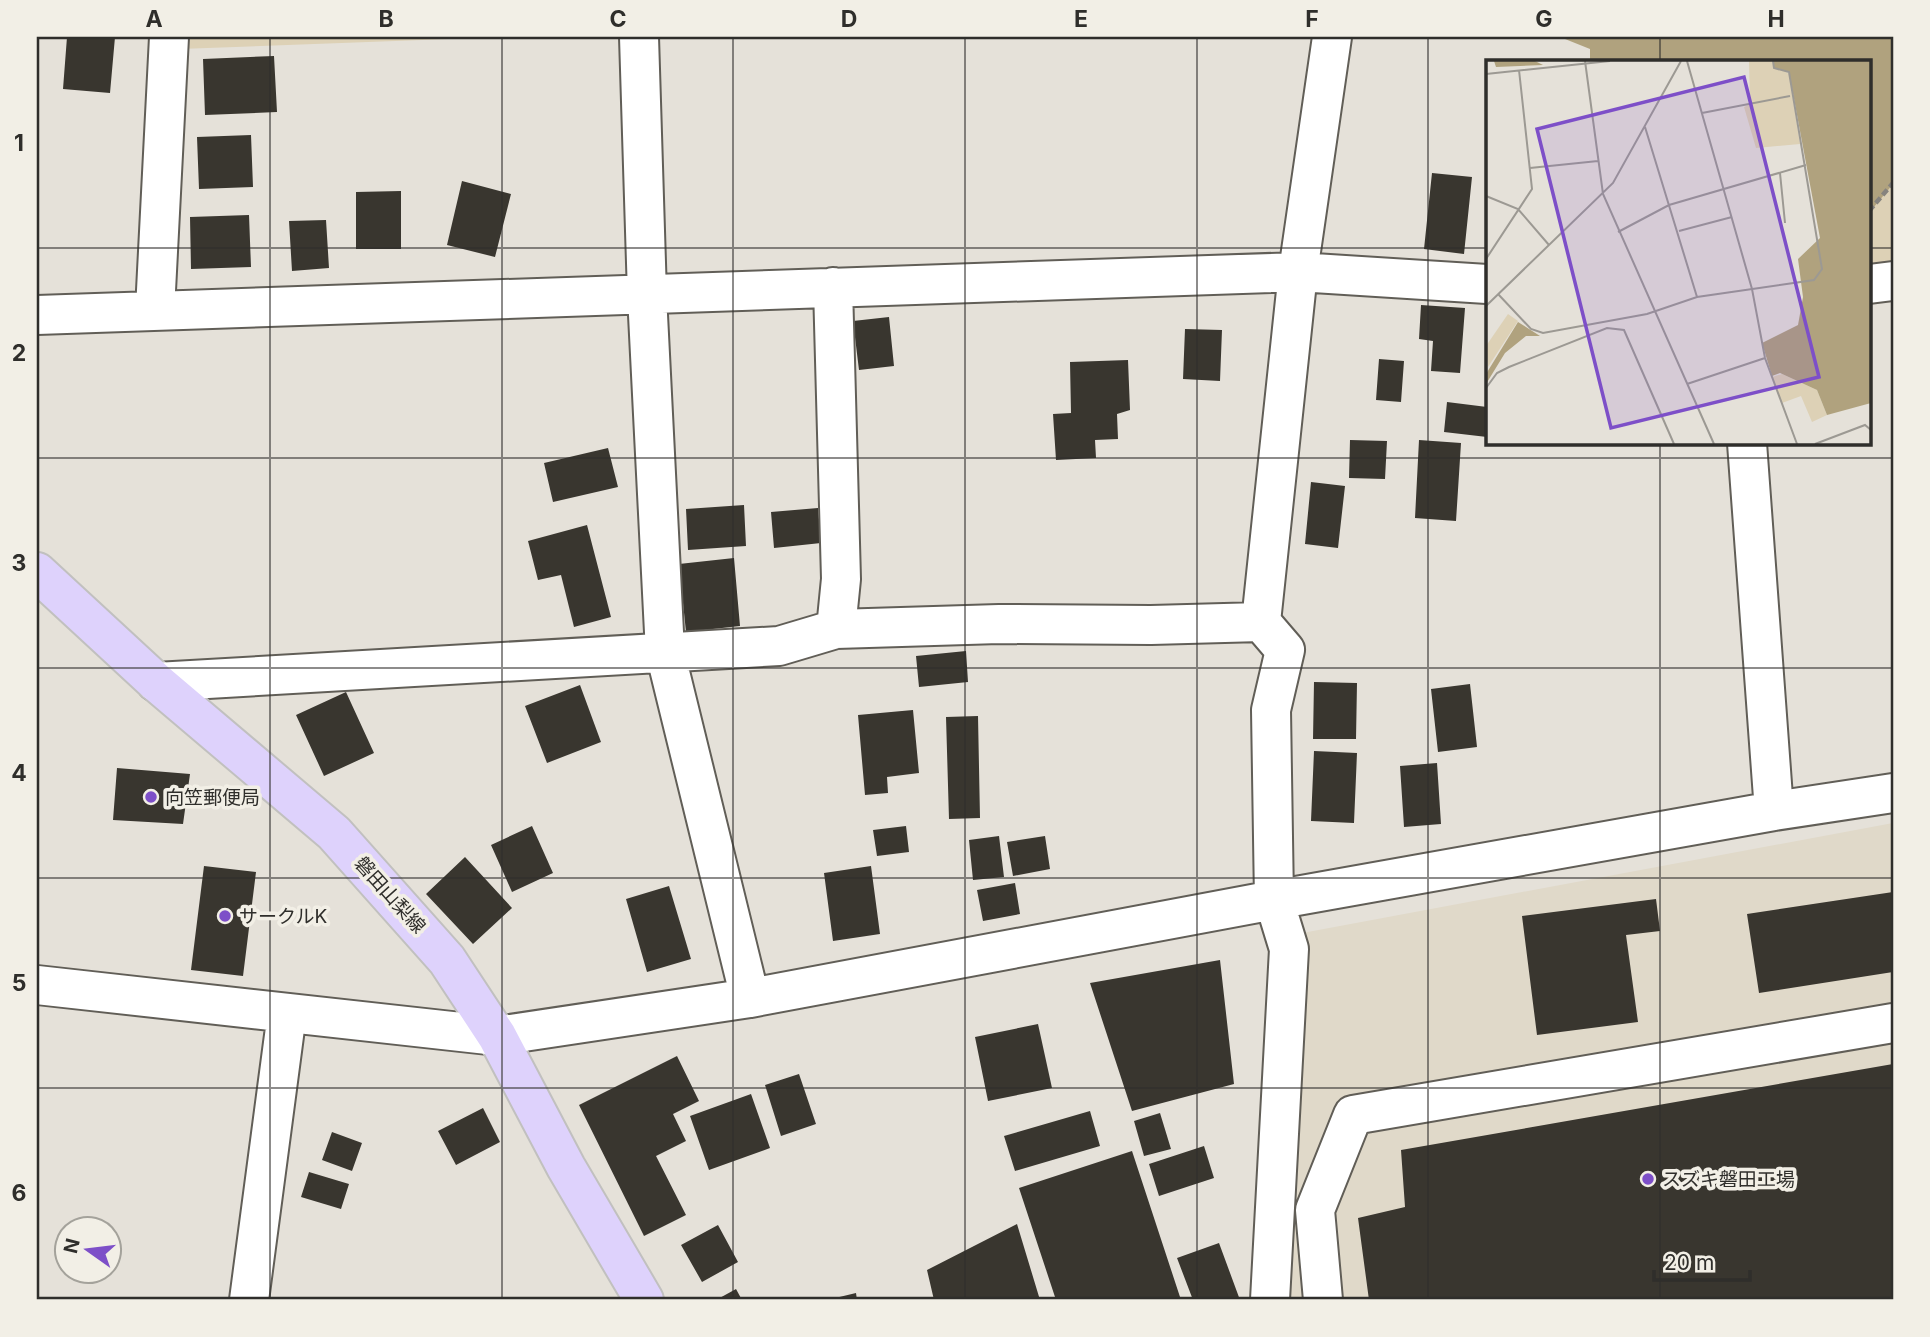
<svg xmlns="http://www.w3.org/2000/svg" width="1930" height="1337" viewBox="0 0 1930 1337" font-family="Inter,'Noto Sans JP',sans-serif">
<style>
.built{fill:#e0d9c9}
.green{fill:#ddd1b6}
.forest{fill:#b0a27e}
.building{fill:#39362f}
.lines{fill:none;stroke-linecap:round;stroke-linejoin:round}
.minor-casing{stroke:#615e57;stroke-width:42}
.major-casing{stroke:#c1c0bf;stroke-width:42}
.path{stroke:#86837e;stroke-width:4.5;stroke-dasharray:7 3.5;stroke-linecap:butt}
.minor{stroke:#fff;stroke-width:38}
.major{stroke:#ded2fc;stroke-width:38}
.grid{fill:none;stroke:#2f2e2b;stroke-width:2;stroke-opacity:0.55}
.poi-dot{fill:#7d4fc8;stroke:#f2efe6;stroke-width:2.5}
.labels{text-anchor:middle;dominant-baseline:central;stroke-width:7;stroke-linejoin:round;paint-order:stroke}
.poi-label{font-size:19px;fill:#2f2e2b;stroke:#f2efe6;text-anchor:start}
.street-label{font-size:19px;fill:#2f2e2b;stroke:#f2efe6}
.inset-road{fill:none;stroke:#9c9993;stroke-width:2}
.view{fill:#7d4fc8;fill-opacity:0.15;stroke:#7d4fc8;stroke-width:3.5}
.inset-edge{fill:none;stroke:#2f2e2b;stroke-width:3.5}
.neatline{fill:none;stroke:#2f2e2b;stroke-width:2.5}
.grid-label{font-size:23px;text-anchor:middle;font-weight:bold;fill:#2f2e2b}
</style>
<rect width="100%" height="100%" fill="#e5e1d9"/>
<path class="built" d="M1893,823v477h-619l23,-366z"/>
<path class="green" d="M180,37h269v2l-269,10z
M1893,179v102l-24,3v-74z"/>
<path class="forest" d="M1560,37h333v147l-24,29v-152h-279v-12z"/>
<path class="building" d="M67,37h48l-5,56 -47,-4z
M274,56l3,56 -72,3 -2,-56z
M251,135l2,52 -54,2 -2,-52z
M1432,173l40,4 -8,77 -40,-5z
M462,181l49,13 -16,63 -48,-12z
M401,191v58h-45v-57z
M249,215l2,52 -60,2 -1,-52z
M326,220l3,48 -37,3 -3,-50z
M1421,305l44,3 -5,65 -29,-2 2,-30 -14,-2z
M889,317l5,49 -35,4 -6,-49z
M1185,329l37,1 -2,51 -37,-2z
M1379,359l25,2 -3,41 -25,-2z
M1128,360l2,50 -13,4 1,25 -23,1 1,18 -40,2 -3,-46 18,-1 -1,-51z
M1447,402l40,5v30l-43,-5z
M1350,440l37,1 -2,38 -36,-1z
M1419,440l42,3 -5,78 -41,-3z
M608,448l10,39 -65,15 -9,-39z
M1311,482l34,4 -7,62 -33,-4z
M744,505l2,41 -58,4 -2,-41z
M818,508l3,35 -47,5 -3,-36z
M587,525l24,92 -37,10 -13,-52 -23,5 -10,-39z
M734,558l6,68 -54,6 -7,-68z
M966,651l2,31 -49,5 -3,-31z
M1314,682l43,1 -1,56h-43z
M1470,684l7,63 -39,5 -7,-63z
M580,685l21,57 -54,21 -22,-57z
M346,692l28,61 -50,23 -28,-61z
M913,710l6,63 -32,4 1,16 -23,2 -7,-80z
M978,716l2,102 -31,1 -3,-102z
M1314,751l43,2 -3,70 -43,-2z
M1437,763l4,61 -37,3 -4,-61z
M117,768l73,6 -7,50 -70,-4z
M532,826l21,47 -41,19 -21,-47z
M906,826l3,26 -32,4 -4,-26z
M999,836l5,41 -31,3 -4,-40z
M1045,836l5,33 -37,7 -6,-34z
M465,857l47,51 -39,36 -47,-50z
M204,866l52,6 -13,104 -52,-6z
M871,866l9,68 -47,7 -9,-68z
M1015,883l5,31 -37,7 -6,-31z
M669,886l22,73 -44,13 -21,-73z
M1893,892v80l-134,21 -12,-79z
M1656,899l4,32 -34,4 12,87 -101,13 -15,-119z
M1220,960l14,124 -102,27 -42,-128z
M1038,1024l14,64 -64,13 -13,-64z
M677,1056l22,45 -26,13 13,27 -30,15 30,59 -42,21 -65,-131z
M1893,1064v236h-524l-11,-82 47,-11 -4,-57z
M799,1074l17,50 -35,12 -16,-51z
M751,1094l19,54 -61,22 -19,-54z
M483,1108l17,34 -44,23 -18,-34z
M1090,1111l10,35 -85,25 -11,-35z
M1160,1113l11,36 -27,7 -10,-35z
M332,1132l30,11 -10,28 -30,-11z
M1204,1146l10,32 -55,18 -10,-32z
M1132,1151l49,149h-125l-37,-112z
M309,1172l40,12 -8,25 -40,-12z
M1017,1224l23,76h-106l-7,-30z
M718,1225l20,37 -36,20 -21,-37z
M1219,1243l21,57h-47l-16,-42z
M736,1289l6,11h-26z
M856,1293l1,7h-26v-1z"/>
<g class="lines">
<g class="minor-casing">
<path id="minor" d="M639,37l8,258 18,357 85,346
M1869,284l24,-3
M833,287l8,292 -5,50
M155,310l14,-273
M37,315l1261,-43 189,12
M1747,443l27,368
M156,682l623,-36 57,-17 163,-5 152,1 110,-3
M37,985l460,51 253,-38 524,-98 500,-89 119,-18
M249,1300l38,-287
M1270,1300l19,-351 -15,-49 -3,-190 14,-60 -24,-28 37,-350 34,-235
M1323,1300l-8,-90 38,-95 540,-92"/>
</g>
<g class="major-casing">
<path id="major" d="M37,572l119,110 178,151 113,127 50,76 69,131 78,133"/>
</g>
<path class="path" d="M1869,211l24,-28"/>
<use href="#minor" class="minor"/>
<use href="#major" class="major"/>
</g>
<path class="grid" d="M270,37v1263M502,37v1263M733,37v1263M965,37v1263M1197,37v1263M1428,37v1263M1660,37v24M37,248h1450M1869,248h24M1660,443v857M37,458h1856M37,668h1856M37,878h1856M37,1088h1856"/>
<g class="poi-dot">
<circle cx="151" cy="797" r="7"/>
<circle cx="225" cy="916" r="7"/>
<circle cx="1648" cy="1179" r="7"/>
</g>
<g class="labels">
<g class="poi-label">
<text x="165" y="797">向笠郵便局</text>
<text x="239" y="916">サークルK</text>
<text x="1662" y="1179">スズキ磐田工場</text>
</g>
<g class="street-label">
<text transform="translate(390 895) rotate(48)">磐田山梨線</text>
</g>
</g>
<g transform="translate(1486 60)">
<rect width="385" height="385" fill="#e5e1d9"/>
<path d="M263,1h22l18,13 11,70 -44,4 -12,-41 6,-3zM22,254l10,7 -30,46 -2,-21zM296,314l35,16 10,25 -15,7 -11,-26 -19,7 -10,-26z" fill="#ddd1b6"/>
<path d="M8,1h41l8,4 -47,2zM287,1h98v342l-44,12 -10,-25 -37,-17 -8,3 -10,-33 36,-18 5,-28 -5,-38 22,-21 -31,-166 -15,-4zM32,262l22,14h-14l-21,17 -19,31v-10z" fill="#b0a27e"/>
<path class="inset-road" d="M99,1l18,133 111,250M201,1l65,228 13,69 32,86M0,14l124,-13M216,53l88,-17M159,67l52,170M44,108l68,-7M294,113l5,50M0,136l32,13 31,36M193,171l53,-14M132,172l51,-27 137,-40M0,199l46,-70 -13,-119M12,234l33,35 12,4 104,-19 50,-17 117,-17 8,-11 -33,-197 -15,-4 -1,-7M0,246l127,-123 68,-122M201,324l78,-26M0,328l11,-15 12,-6 98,-39 17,2 50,114M329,384l50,-19 6,5"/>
<path class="view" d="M258,17l75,300 -208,51 -74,-299z"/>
<rect width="385" height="385" class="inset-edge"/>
</g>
<rect width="1930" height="1337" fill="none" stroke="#f2efe6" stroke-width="77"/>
<g transform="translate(88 1250) rotate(284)"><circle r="33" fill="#f2efe6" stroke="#a4a29b" stroke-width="2"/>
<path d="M0-5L12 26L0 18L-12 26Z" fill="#7d4fc8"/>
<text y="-10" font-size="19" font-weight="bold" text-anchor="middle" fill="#2f2e2b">N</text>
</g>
<path d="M1654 1270v10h96v-10" fill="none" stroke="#2f2e2b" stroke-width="3.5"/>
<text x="1664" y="1270" font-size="21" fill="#2f2e2b" stroke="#f2efe6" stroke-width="5" paint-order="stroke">20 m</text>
<rect x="38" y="38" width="1854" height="1260" class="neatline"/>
<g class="grid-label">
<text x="154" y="27">A</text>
<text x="386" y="27">B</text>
<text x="618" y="27">C</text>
<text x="849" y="27">D</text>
<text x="1081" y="27">E</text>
<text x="1312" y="27">F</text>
<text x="1544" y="27">G</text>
<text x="1776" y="27">H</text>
<text x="19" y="151">1</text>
<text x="19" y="361">2</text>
<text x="19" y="571">3</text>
<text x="19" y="781">4</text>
<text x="19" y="991">5</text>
<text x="19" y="1201">6</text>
</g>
</svg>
